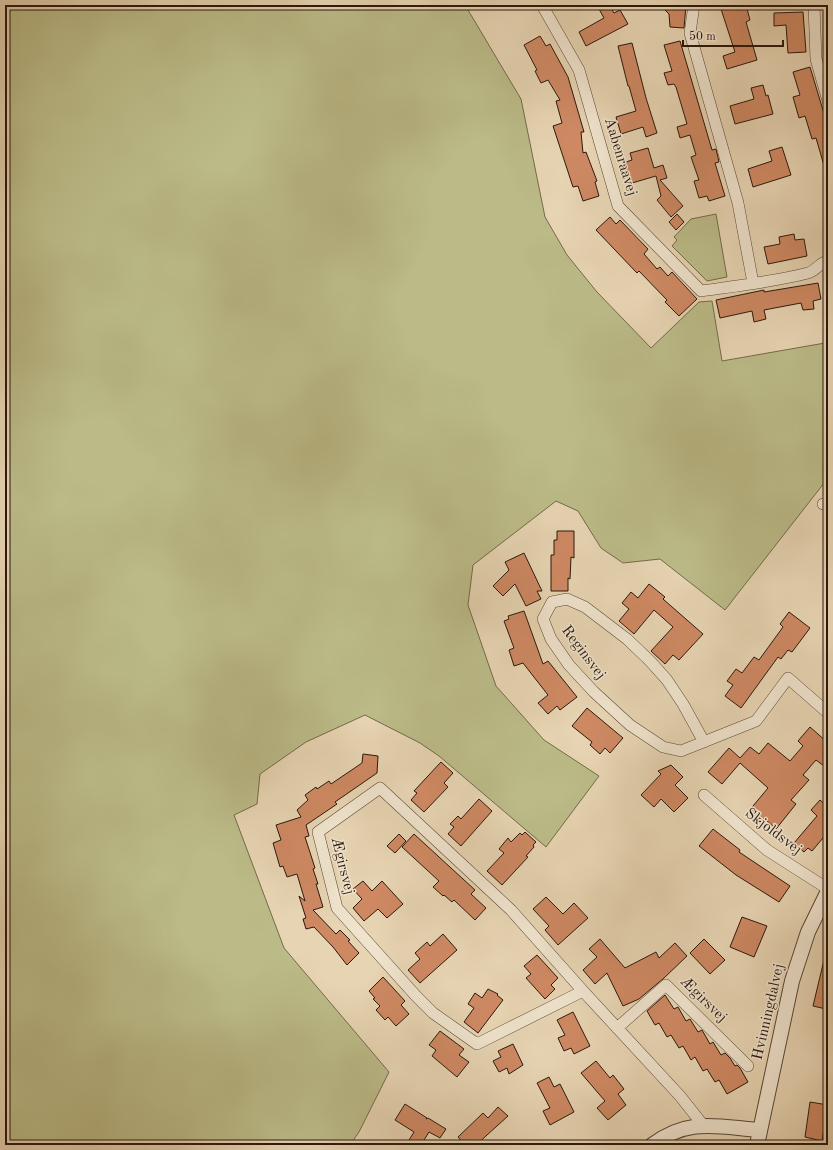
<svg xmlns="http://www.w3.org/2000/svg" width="833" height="1150" viewBox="0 0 833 1150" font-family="'Old Standard TT',serif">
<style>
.green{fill:#bb8;stroke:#736a4a}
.building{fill:#ce8963;stroke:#2b180d}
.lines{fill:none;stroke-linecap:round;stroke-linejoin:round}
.minor-casing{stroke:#5a4736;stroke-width:12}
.tertiary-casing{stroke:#5a4736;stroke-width:16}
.minor{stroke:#efe3cd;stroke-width:11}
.tertiary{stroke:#efe3cd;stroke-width:14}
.labels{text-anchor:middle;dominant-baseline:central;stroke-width:3;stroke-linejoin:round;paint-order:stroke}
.street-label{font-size:15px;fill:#2b180d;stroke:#efe3cd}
</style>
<rect width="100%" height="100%" fill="#e7d4b2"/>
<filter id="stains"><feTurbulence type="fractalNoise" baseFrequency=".005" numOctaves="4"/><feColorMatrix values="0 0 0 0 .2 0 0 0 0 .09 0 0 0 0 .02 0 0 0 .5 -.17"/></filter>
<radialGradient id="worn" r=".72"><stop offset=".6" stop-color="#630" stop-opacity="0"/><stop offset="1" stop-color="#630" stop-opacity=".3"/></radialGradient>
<path class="green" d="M5,5h460l56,94 24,118 22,38 30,37 54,56 48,-46 13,-1 10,60 103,-18 3,1v134l-103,132 -65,-51 -37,4 -22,-15 -23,-37 -22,-10 -83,64 -5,40 28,81 48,54 55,36 -53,71 -107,-91 -19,-13 -55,-28 -59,27 -46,32 -3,30 -23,11 50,133 105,124 -30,60 -9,13h-345z
M716,214l11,63 -20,4 -35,-35 5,-6 -3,-3 17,-18z"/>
<path class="building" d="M607,5h2l5,8 6,-3 8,14 -42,22 -7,-14 25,-14 -5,-9z
M660,5h26l-2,23 -14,-1 -1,-13z
M734,5h12l4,15 -4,2 11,38 -30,9 -4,-13 12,-4 -14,-43z
M803,12l3,40 -18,1 -2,-28 -12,1v-13z
M540,36l6,10 4,-2 18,33 16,55h-3l2,21 3,-1 11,29 -2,1 4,14 -16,5 -5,-15 -5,1 -20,-61 9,-3 -6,-22 4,-1 -12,-20 -7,3 -6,-12 2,-1 -13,-25z
M680,41l32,109 4,-1 3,13 -4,1 10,33 -16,5 -2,-5 -8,2 -5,-17 5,-1 -8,-23 5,-2 -6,-20 -10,3 -3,-11 10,-3 -11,-37 -2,-3 -6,1 -4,-12 8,-2 -8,-26z
M632,43l14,55 11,35 -11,4 -3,-10 -22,7 -5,-17 20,-6 -7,-25h-1l-10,-40z
M810,67l18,60v42h-3l-9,-31 -4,1 -7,-23 -6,2 -6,-21 7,-2 -7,-23z
M763,85l3,11 2,-1 5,19 -38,10 -5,-18 24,-7 -3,-11z
M782,147l9,28 -38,12 -5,-18 24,-8 -3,-10z
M648,148l6,20 9,-3 4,13 -7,2 23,26 -12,11 -14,-17 4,-4 -5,-20 -24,7 -1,-5 -3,1 -5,-16 9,-3 -2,-7z
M677,214l7,8 -8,8 -7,-8z
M610,217l6,7 4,-4 28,29 -4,5 13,15 3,-2 8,9 4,-4 25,27 -18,17 -14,-14 2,-2 -28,-29 -2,2 -41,-43z
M794,234l1,6 9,-1 3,17 -39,8 -4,-17 16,-3 -1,-7z
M818,283l3,16 -8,2 1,8 -11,1 -2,-7 -37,7 2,9 -12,3 -2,-11 -32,7 -4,-18 48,-10v2z
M557,531h17v27l-3,-1 -1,22 -2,-1v13h-17v-36h3v-15h3z
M524,553l18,38h-5l4,8 -15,7 -11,-22 -12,12 -10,-10 16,-16 -4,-8z
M649,584l16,13 -2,2 40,35 -24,26 -6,-5 -8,9 -14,-13 22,-24 -19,-17 -20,24 -15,-13 10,-12 -7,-6 9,-11 7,6z
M524,611l19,53 5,-3 29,36 -17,13 -3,-4 -9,8 -10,-11 10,-8 -25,-32 -9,3 -5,-16 5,-2 -10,-27 5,-2 -1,-3z
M789,612l21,16 -18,24 -4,-2 -7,9 -3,-2 -37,51 -16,-12 8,-11 -6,-4 9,-12 6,4 12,-16 5,3 24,-33 -3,-3z
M587,708l36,30 -13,15 -5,-5 -5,6 -10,-9 2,-3 -20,-16z
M810,727l18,16v26l-12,-9 -13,15 6,5 -18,20 5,4 -20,25 -12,-11 -4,4 -12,-10 20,-24 -28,-25 -18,21 -14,-12 21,-24 11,10 10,-11 9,7 9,-11 22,18 13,-15 -5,-5z
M363,754l15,2 -1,17 -42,29 2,2 -31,21 3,11 -4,1 10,31 -2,1 5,15h-2l7,23 -10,3 23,24 4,-4 10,10 -2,1 11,12 -12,12 -14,-18 -19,-20 -8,2 -3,-10 3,-1 -7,-22 6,5 -8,-27 -10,3 -4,-11 -3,1 -7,-24 8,-3 -5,-15 25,-8 -4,-7 11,-10 -3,-5 11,-8 1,2 12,-8 2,3 31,-21z
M441,762l12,11 -9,10 4,4 -24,25 -13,-12 6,-7 -3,-2z
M671,765l12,12 -8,8 13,13 -14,14 -13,-13 -7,8 -13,-12 20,-21 -3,-3z
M479,799l13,12 -31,35 -13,-12 6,-7 -4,-3 8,-8 3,3z
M820,800l8,7v5l-5,5 5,5v10l-16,19 -4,-3 -4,4 -10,-9 23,-27 -6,-6z
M713,829l27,21 -1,2 51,34 -11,16 -43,-27 -37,-29z
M525,832l11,10 -3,3 1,2 -8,9 2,1 -26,28 -15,-14 17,-18 -5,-4 9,-11 3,4 9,-9 2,2z
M399,834l7,7 -11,12 -8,-7z
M414,834l61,56 -4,4 15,14 -11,12 -21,-20 -2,2 -8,-7 -1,1 -10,-9 6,-6 -37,-34z
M363,881l9,10 10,-10 21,23 -16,14 -9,-9 -14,12 -11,-13 9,-9 -9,-10z
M546,897l17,17 11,-11 14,15 -30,27 -13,-15 4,-4 -16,-17z
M742,917l25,9 -13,31 -24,-10z
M443,934l14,16 -37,33 -12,-13 12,-11 -5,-6 12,-11 3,4z
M600,939l25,29 31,-16 3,6 16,-15 12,13 -23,22 -25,21 -16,7 -16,-33 -12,11 -12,-14 14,-13 -8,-8z
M704,939l21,21 -15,14 -20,-21z
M537,955l21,23 -7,7 4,4 -10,10 -19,-21 5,-4 -7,-8z
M824,960l4,1v42l-2,6 -13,-3z
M383,977l22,24 -4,4 8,9 -13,12 -8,-9 -3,3 -9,-10 4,-4 -7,-7 2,-1 -6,-7z
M488,989l10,5 -1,1 6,5 -25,33 -14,-11 10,-14 -6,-4 7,-11 7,5z
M665,995l9,14 4,-2 8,14 4,-2 8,13 4,-2 8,14 3,-2 8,13 4,-2 5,5 5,8 2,-1 3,3 8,14 -21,12 -8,-14 -4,2 -8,-13 -4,2 -8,-14 -4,3 -8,-14 -4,2 -8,-13 -4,2 -8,-14 -4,2 -8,-14z
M573,1012l17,34 -16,8 -3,-6 -7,3 -6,-13 7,-3 -8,-15z
M440,1031l24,18 -5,6 10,7 -12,15 -25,-21 4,-6 -7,-5z
M513,1044l10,21 -14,9 -2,-6 -8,4 -6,-11 8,-4 -3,-6z
M596,1061l14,17 3,-3 11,14 -6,5 8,11 -18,15 -11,-12 8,-7 -24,-28z
M549,1077l5,10 6,-3 14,28 -24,13 -7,-14 7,-3 -13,-25z
M810,1102l18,3v18l-3,-1 -3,19 -17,-4z
M405,1104l22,14 -1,1 2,-1 18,11 -6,9 -11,-6 -8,13h-3l-9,-5 5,-8 -19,-12z
M498,1107l10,9 -32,29h-11l-7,-8 25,-24 5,5z"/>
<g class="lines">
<g class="minor-casing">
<path id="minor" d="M542,5l37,65 39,136 83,85c35,-5 72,-9 107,-18 8,-2 12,-11 20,-12
M694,5l-4,28 48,170 15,80
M814,5l2,54 12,42
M823,504l5,2
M704,742l-21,-38 -16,-24 -17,-19 -23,-22 -42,-32 -18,-8 -15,3 -9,17 8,20 18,26 25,27 36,33 33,22 18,4 75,-30 32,-43 40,35
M704,795l63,55 61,39
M583,991l-106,53 -44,-31 -17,-17 -79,-88 -19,-76 62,-44 131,122 72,81 97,105 23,29
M617,1028l49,-43 82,81"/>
</g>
<g class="tertiary-casing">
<path id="tertiary" d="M652,1145c37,-28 66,-18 108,-15
M757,1145l35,-164 16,-49 20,-41"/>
</g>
<use href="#minor" class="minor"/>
<use href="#tertiary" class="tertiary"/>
</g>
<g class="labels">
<g class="street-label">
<text transform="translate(620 157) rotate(73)">Aabenraavej</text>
<text transform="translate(583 653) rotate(53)">Reginsvej</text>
<text transform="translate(773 832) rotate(37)">Skjoldsvej</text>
<text transform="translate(342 866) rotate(76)">Ægirsvej</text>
<text transform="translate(703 1000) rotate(44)">Ægirsvej</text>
<text transform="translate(769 1012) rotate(-77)">Hvinningdalvej</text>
</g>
</g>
<rect width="833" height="1150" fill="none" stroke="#e7d4b2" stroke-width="20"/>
<rect x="6" y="6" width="821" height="1138" fill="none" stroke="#2b180d" stroke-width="2"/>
<rect x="10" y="10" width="813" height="1130" fill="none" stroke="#2b180d"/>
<path d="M683 40v6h100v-6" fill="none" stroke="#2b180d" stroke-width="2"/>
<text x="689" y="40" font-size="12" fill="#2b180d" stroke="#efe3cd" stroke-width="3" paint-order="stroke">50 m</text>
<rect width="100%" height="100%" filter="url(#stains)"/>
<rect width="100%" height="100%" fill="url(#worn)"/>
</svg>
